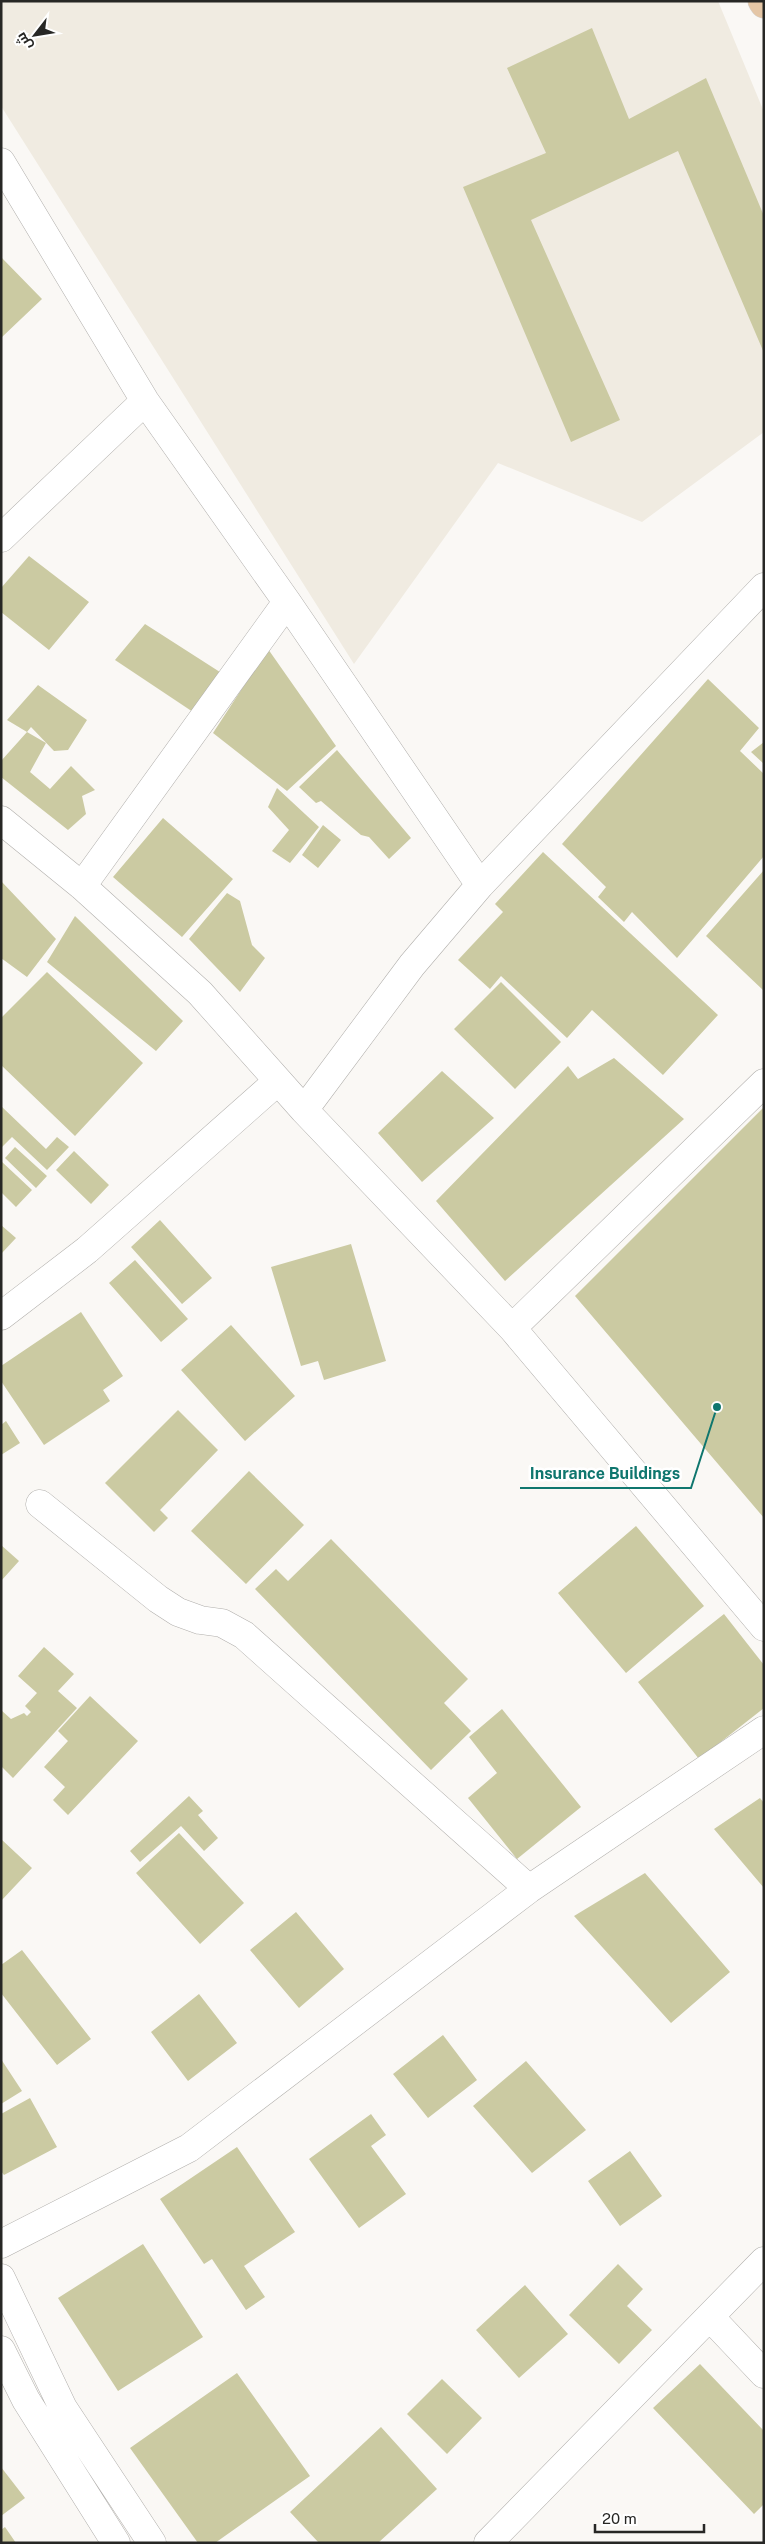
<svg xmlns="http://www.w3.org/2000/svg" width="765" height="2544" viewBox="0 0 765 2544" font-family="'Public Sans',Cairo,sans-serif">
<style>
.built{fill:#f0ebe1}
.building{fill:#cbcaa2}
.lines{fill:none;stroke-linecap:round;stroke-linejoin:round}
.minor-casing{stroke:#b1afac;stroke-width:29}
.tertiary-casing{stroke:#b1afac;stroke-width:29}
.primary-casing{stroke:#d4d4d3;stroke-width:29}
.minor{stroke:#fff;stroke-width:28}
.tertiary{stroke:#fff;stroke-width:28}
.primary{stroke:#e4c6a6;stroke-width:28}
.leader{fill:none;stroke:#0f766e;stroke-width:2}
.callout-dot{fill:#0f766e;stroke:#fff;stroke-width:2}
.callout-label{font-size:16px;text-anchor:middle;font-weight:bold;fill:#0f766e;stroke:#fff;stroke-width:5;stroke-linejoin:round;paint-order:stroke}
</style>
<rect width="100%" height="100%" fill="#faf8f5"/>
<path class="built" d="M1,1h717l46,111v320l-122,90 -144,-59 -144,201 -353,-558z"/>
<path class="building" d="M592,28l37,91 77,-41 58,138v137l-86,-202 -147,69 89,200 -49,22 -108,-255 83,-34 -39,-85z
M1,257l41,42 -41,39z
M29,556l60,46 -40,48 -48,-38v-24z
M145,624l78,50 -30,38 -78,-52z
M268,649l68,97 -49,45 -74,-58z
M708,679l51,49 -19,23 24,23v82l-87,102 -45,-46 -8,10 -26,-25 8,-10 -44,-43z
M38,685l49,35 -19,30 -14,1 -23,-24 -4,5 -20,-12z
M27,732l19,11 -16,29 20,17 21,-23 24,24 -13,6 4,18 -18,16 -67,-53v-16z
M764,742v22l-13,-12z
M337,750l74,88 -22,21 -20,-22 -8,-2 -40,-34 -5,2 -17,-16z
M277,788l42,39 -29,36 -18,-12 17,-21 -21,-23z
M163,818l70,61 -51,58 -69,-60z
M323,825l18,15 -23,28 -16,-13z
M543,852l175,163 -55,60 -71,-65 -25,28 -66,-62 -11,13 -32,-29 45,-48 -8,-8z
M764,870v121l-58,-55z
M1,881l55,58 -29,38 -26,-19z
M227,893l13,8 12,44 13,13 -25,34 -51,-53z
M75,916l108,105 -27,30 -109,-89z
M47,972l96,91 -68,73 -74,-71v-47z
M501,982l60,60 -46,47 -61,-60z
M614,1058l70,61 -179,162 -69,-80 132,-135 10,13z
M442,1071l52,47 -72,64 -44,-49z
M1,1106l45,43 11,-12 12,10 -22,23 -35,-33 -11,11z
M764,1107v411l-189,-222z
M15,1147l32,29 -11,12 -31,-30z
M74,1151l35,34 -18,19 -35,-34z
M1,1161l31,29 -16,17 -15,-15z
M160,1220l52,58 -30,26 -51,-57z
M1,1225l15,13 -15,16z
M351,1244l35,117 -62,19 -6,-19 -17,5 -30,-99z
M135,1260l53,59 -27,23 -52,-59z
M81,1312l42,64 -20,14 7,11 -66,44 -43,-64v-15z
M231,1325l64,71 -50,45 -64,-71z
M178,1410l40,40 -58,60 8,8 -14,14 -49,-49z
M6,1421l14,22 -19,12v-30z
M249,1471l55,54 -58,59 -55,-53z
M636,1526l68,80 -78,67 -68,-80z
M331,1539l137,140 -24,24 27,28 -40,39 -176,-181 21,-20 12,12z
M1,1545l18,16 -18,20z
M724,1614l40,51v43l-65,51 -61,-77z
M44,1647l30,27 -16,17 19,17 -64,70 -12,-12v-56l10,9 13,-6 3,3 4,-4 -6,-6 12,-13 -19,-17z
M90,1696l48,45 -70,74 -15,-15 12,-13 -21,-20 24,-26 -10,-10z
M502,1709l79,98 -64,52 -49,-61 29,-25 -28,-36z
M189,1796l14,15 -5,4 20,23 -14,13 -23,-25 -41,36 -10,-11z
M760,1798l4,5v85l-50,-59z
M179,1833l65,70 -44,41 -64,-71z
M1,1839l31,29 -31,33z
M645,1873l85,99 -59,51 -97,-107z
M296,1912l48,57 -45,39 -49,-58z
M22,1950l69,89 -34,26 -56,-72v-28z
M199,1994l38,49 -49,38 -37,-49z
M443,2035l34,45 -49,38 -35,-44z
M1,2059l21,32 -21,13z
M526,2061l60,69 -54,43 -59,-67z
M30,2098l27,49 -53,28 -3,-4v-57z
M371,2114l15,21 -15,11 35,48 -47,34 -50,-69z
M237,2147l58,85 -51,34 21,31 -19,13 -34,-51 -8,5 -44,-65z
M630,2151l32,45 -42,30 -32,-45z
M143,2244l60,93 -85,54 -60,-93z
M618,2264l25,25 -16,17 25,24 -33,34 -50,-49z
M525,2285l43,49 -49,44 -43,-48z
M700,2364l64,67v73l-10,10 -101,-106z
M237,2373l73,103 -95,67h-17l-68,-95z
M442,2379l40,39 -35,36 -40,-40z
M381,2427l56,62 -59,54h-59l-29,-31z
M1,2467l24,31 -24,18z
M5,2527l11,16h-15v-13z"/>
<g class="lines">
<g class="minor-casing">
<path id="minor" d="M1,162l144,239 142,201 193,283
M1,538l144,-137
M1,820l81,66 118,107 104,117 208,218 252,299
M82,886l205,-284
M304,1110l108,-145 68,-80 284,-298
M1,1316l86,-66 191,-169
M512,1328l252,-245
M40,1504l118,95 20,13 22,8 22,3 22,12 285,254
M1,2244l188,-96 340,-259 235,-159
M710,2317l54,57
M488,2543l276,-282"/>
</g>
<g class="tertiary-casing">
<path id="tertiary" d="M1,2278l62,130 89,135
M1,2350l25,50 90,143"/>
</g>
<g class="primary-casing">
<path id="primary" d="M762,1l2,3"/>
</g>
<use href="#minor" class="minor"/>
<use href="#tertiary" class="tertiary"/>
<use href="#primary" class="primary"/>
</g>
<path class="leader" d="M717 1407L691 1488H520"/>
<circle class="callout-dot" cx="717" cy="1407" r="5"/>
<g class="callout-label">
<text x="605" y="1479">Insurance Buildings</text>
</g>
<rect width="765" height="2544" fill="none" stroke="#272725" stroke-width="5"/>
<g transform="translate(35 35) rotate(239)" stroke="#ffffff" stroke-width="4" paint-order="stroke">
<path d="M0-4L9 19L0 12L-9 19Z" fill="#272725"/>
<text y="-8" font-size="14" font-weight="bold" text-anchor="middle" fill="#272725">ش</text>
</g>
<path d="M595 2524v8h109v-8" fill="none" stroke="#272725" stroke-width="2.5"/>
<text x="602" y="2524" font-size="15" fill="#272725" stroke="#ffffff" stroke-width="4" paint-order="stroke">20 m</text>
</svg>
